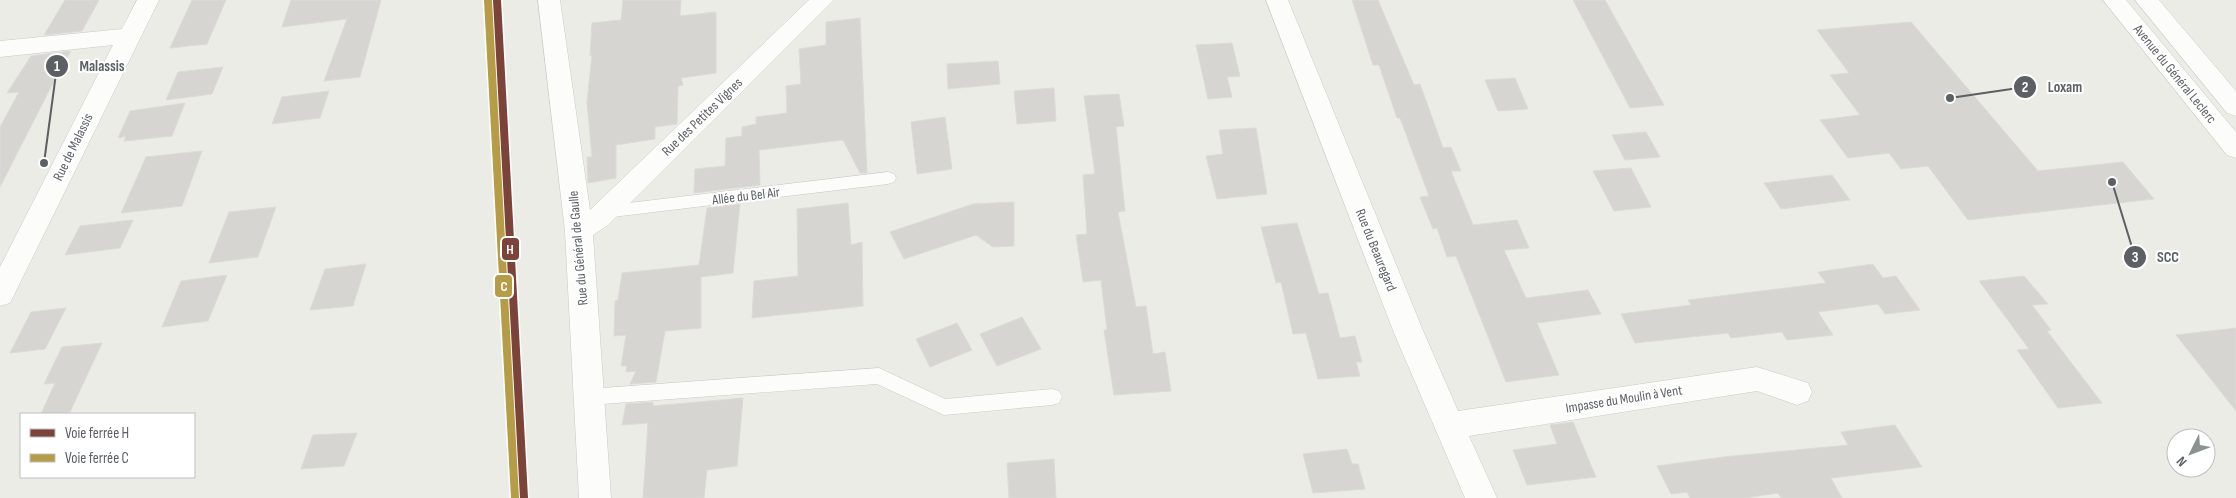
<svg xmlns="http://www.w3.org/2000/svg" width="2236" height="498" viewBox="0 0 2236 498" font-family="'Sofia Sans Condensed',sans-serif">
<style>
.building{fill:#d6d5d2;stroke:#dcdbd6}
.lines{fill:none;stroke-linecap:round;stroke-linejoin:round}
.service-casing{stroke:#c9c9c7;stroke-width:1}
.minor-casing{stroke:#c9c9c7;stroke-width:1}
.secondary-casing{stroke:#c9cac9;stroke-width:1}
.service{fill:#fcfcfb;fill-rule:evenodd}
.minor{fill:#fcfcfb;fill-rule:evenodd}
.secondary{fill:#fcfcfb;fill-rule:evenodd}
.rail-1-casing{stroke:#fff;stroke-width:11}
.rail-2-casing{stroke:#fff;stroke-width:11}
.rail-1{stroke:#7b4339;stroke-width:8}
.rail-2{stroke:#b69c46;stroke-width:8}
.labels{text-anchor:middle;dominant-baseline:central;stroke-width:4;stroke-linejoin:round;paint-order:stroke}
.street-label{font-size:14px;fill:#5c6065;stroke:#fff}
.leader{fill:none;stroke:#5c6065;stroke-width:2}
.callout-dot{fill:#5c6065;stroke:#fff;stroke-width:2}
.mark-label{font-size:15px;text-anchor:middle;font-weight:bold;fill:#fff}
.callout-label{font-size:15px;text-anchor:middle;font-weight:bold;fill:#5c6065;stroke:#fff;stroke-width:4;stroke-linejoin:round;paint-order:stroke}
.line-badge{stroke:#fff;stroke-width:2}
.badge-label{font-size:14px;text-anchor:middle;font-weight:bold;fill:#fff}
</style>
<rect width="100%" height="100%" fill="#ecece7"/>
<path class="building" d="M65,0h34l-17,31 -38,4z
M192,0h34l-19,44 -37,4z
M291,0h90l-21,77 -36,4 23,-62 -65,8z
M623,0h58l-1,16 36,-4v61l-35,5 2,7 -5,1 -1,38 -22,3v12l-39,6v33l-28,5 -1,-26h5l-5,-55 5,-47 -2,1 2,-33 29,-3z
M1352,0h26l36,85 6,-1 23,64 8,-1 10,24h-10l22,54 44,-5 12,28 -25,2 22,48 62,-8 13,24 -64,9 22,52 -53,7 -50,-126 -9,1 -10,-29 -4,1 -13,-32 9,-1 -29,-78h-3l-18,-53h-6z
M1573,0h32l59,105 -34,3z
M860,18l7,155h-7l-17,-33 -84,10 1,35 -66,8 1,-24 30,-3 1,-28 16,-2v-9l14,-3v-7l31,-4 -1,-27 15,-2 -2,-35 27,-4v-23z
M1911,22l127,149 85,-9 31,37 -186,21 -40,-54 -27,3 -12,-16 -41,5 -28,-38 40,-5 -30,-40 19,-2 -32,-43z
M1232,43l8,33 -13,1 5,20 -24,2 -12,-54z
M71,51l-21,38 -50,98v-60l19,-35 -12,1 24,-37z
M998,61l2,23 -52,5 -1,-25z
M223,67l-11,27 -46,6 12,-28z
M1515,78l13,31 -30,2 -13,-31z
M1054,88l2,33 -39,3 -3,-33z
M329,91l-9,27 -48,6 10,-27z
M1119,94l5,32 -8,1 9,84 -7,1 18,95 10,-1 7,48 12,-2 6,39 -57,4 -10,-65h3l-6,-50 -18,2 -7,-47 11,-1 -4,-59 12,-1 -11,-78z
M185,103l-13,33 -48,5 2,-5 -8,2 12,-27z
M945,117l7,52 -35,5 -6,-52z
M1256,128l11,66 -50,5 -11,-43 17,-2 -4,-24z
M1646,132l14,25 -35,3 -13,-25z
M202,151l-20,55 -61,7 25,-56z
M1631,168l20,39 -37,4 -21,-40z
M1832,175l18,25 -69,9 -17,-26z
M1014,202v44l-21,1 -17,-12 -72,24 -14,-27 83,-28z
M848,203l3,42 11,-3 1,64 -111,12 2,-37 44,-5 -1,-67z
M740,204l-7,69 -32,4v51l-36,3 -9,51 -26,2 6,-13 -10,1 1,-6h-6l5,-31 -12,1 1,-35 3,-1 4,-27 77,-8 8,-57z
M276,207l-18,50 -49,6 20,-51z
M133,220l-13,28 -55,7 15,-29z
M1297,223l22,71 9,-1 12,45 15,-2 7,26h-6l4,14 -42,3 -12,-46 -13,1 -12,-52 -5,1 -15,-56z
M366,264l-13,42 -43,4 15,-41z
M1873,264l10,14 13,-2 24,34 -35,4 -7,-10 -60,8 15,23 -46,5 -5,-8 -51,6 -3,-5 -93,10 -14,-29 70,-9 -3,-5 138,-17 -8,-11z
M227,275l-19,46 -46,6 19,-46z
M2024,276l24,28 -16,1 19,25 -4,1 55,72 -44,5 -41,-58 12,-1 -50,-68z
M66,308l-21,41 -35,4 21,-41z
M1022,317l19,32 -44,17 -17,-32z
M957,323l15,27 -42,17 -14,-28z
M2236,328v83l-60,-76z
M102,343l-33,71h-28l14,-31 -11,1 18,-37z
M743,398l-6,68 -30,4 -3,28h-61l5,-75 -26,2 4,-21 27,-2v4z
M1573,422l23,55 -69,8 -14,-35 44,-6 -7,-19z
M1895,425l27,42 -91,11 11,20h-61l-3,-5 -33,5h-55l-3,-6 -16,2 -14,-28 66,-9 125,-12 -7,-13z
M357,433l-13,33 -43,3 12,-34z
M1347,449l5,15h6l7,25 -52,4 -10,-39z
M1054,459l2,39h-47l-2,-35z"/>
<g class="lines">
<g class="service-casing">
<path id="service" d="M888,172l6,2 2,4 -2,4 -6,2 -284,34 -6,-1 -3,-5 3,-5 6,-1z
M879,368l66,31 107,-10 7,2 3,6 -3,6 -7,2 -108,10 -67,-31 -288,21 -7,-2 -3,-6 3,-6 7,-2z"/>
</g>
<g class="minor-casing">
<path id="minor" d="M137,0h22l-145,295 -4,8 -10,3v-39l113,-222 -113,12v-16l122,-12z
M538,0h22l30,210 219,-210h25l-226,225 -15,10 18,263h-32l-14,-267z
M1266,0h22l136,333 34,78 299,-44 51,16 4,9 -4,9 -11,4 -40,-14 -288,45 28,62h-32l-71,-165z"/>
</g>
<g class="secondary-casing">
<path id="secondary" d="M2103,0h23l110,132v26l-9,-3z
M2135,0h24l77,91v25l-9,-3z"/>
</g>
<use href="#service" class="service"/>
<use href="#minor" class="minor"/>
<use href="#secondary" class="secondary"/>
<g class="rail-1-casing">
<path id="rail-1" d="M497,0l27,498"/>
</g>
<g class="rail-2-casing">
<path id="rail-2" d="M488,0l27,498"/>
</g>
<use href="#rail-1" class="rail-1"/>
<use href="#rail-2" class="rail-2"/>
</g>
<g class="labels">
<g class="street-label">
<text transform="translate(2175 74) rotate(51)">Avenue du Général Leclerc</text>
<text transform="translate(702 117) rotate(-44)">Rue des Petites Vignes</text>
<text transform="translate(73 147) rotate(-64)">Rue de Malassis</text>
<text transform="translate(746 196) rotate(-7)">Allée du Bel Air</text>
<text transform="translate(578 248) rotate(-95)">Rue du Général de Gaulle</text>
<text transform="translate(1376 250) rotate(68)">Rue du Beauregard</text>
<text transform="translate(1624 399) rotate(-9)">Impasse du Moulin à Vent</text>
</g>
</g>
<path class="leader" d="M44 163L57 66M1950 98L2025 87M2112 182L2135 257"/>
<g class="callout-dot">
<circle cx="44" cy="163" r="5"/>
<circle cx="1950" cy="98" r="5"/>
<circle cx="2112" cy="182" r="5"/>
<circle cx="57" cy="66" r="12"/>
<circle cx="2025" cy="87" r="12"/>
<circle cx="2135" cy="257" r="12"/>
</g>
<g class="mark-label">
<text x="57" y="71">1</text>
<text x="2025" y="92">2</text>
<text x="2135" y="262">3</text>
</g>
<g class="callout-label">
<text x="102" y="71">Malassis</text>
<text x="2065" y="92">Loxam</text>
<text x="2168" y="262">SCC</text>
</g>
<g class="line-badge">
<rect x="501" y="237" width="19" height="24" rx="5" fill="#7b4339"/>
<rect x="494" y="274" width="19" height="24" rx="5" fill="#b69c46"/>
</g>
<g class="badge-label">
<text x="510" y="254">H</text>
<text x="504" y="291">C</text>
</g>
<rect x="20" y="413" width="175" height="65" fill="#ffffff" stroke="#bebfc1"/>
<rect x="30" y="429" width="25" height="8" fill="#7b4339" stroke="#bebfc1"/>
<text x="65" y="438" font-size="15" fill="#5c6065">Voie ferrée H</text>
<rect x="30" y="454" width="25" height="8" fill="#b69c46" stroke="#bebfc1"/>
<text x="65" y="463" font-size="15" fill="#5c6065">Voie ferrée C</text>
<g transform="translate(2191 453) rotate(228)"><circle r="24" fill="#ffffff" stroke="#bebfc1"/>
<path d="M0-4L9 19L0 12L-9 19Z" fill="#8e9192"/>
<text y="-8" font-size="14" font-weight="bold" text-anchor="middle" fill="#5c6065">N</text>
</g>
</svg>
